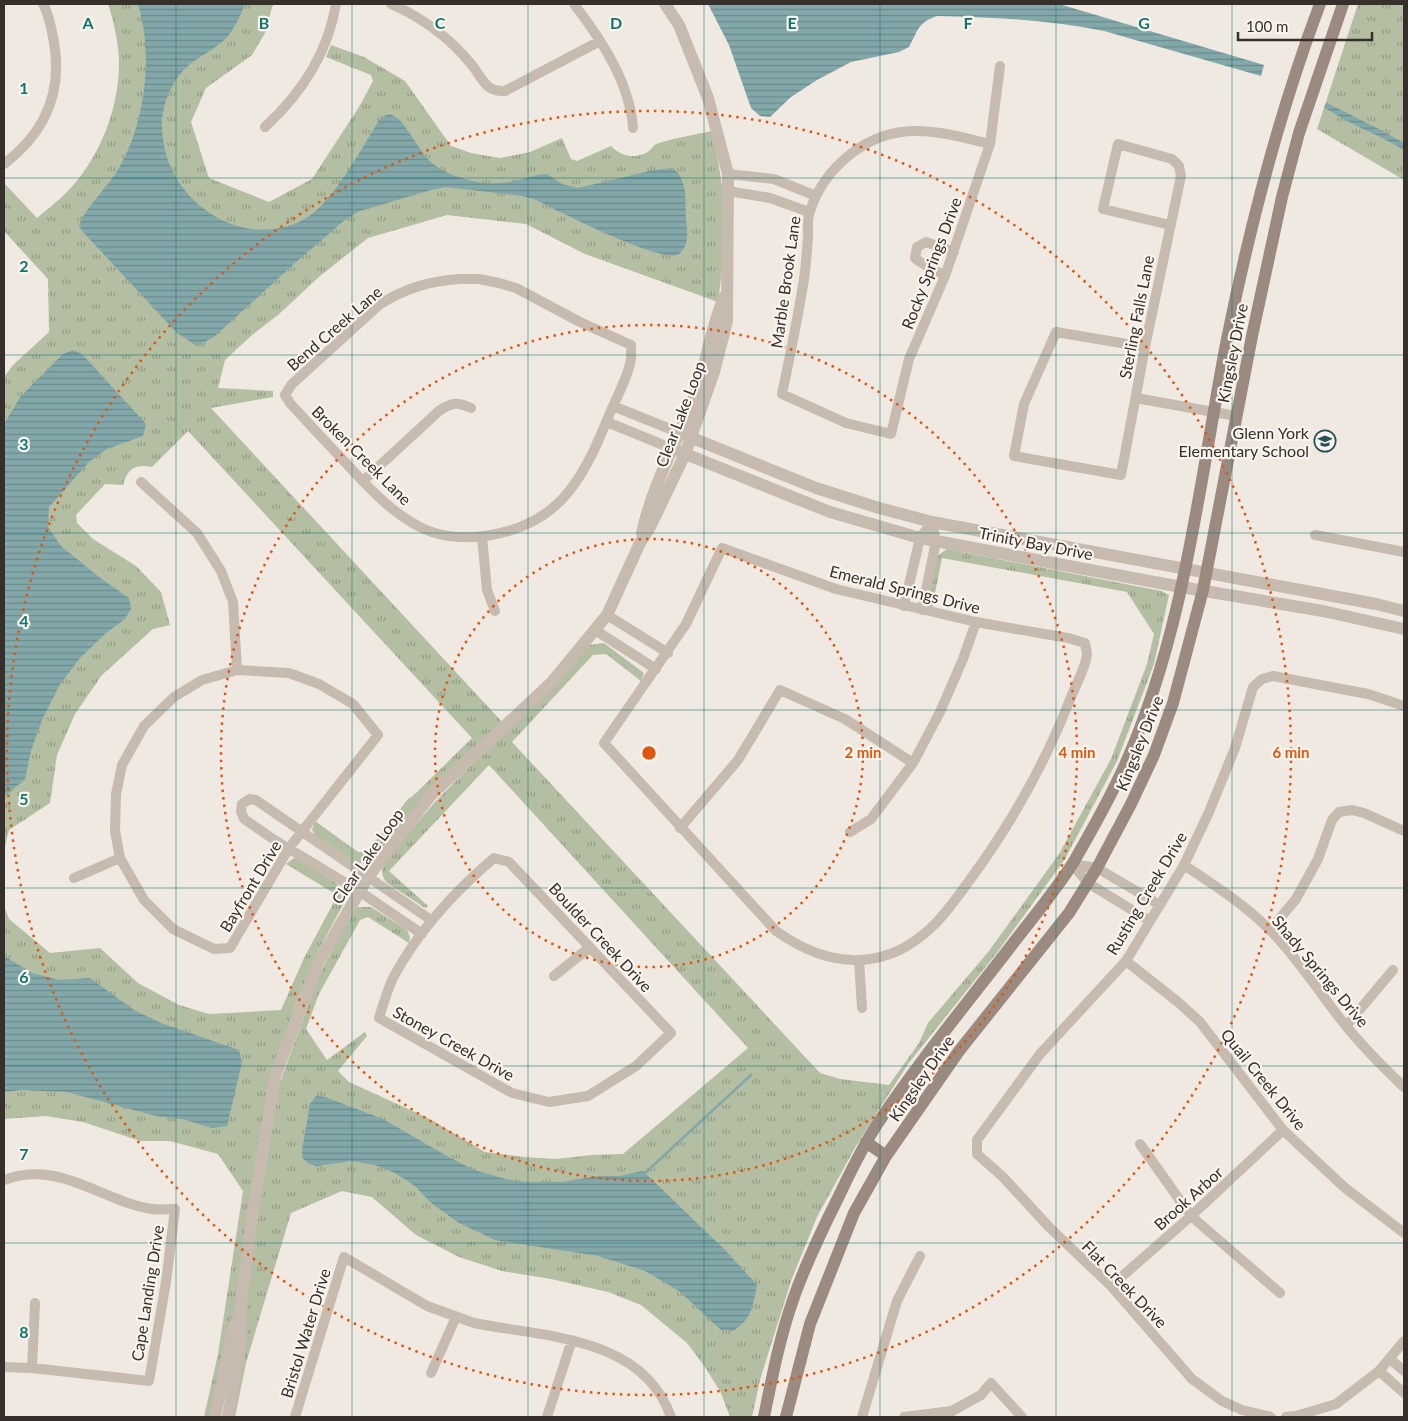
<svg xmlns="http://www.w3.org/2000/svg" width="1408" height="1421" viewBox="0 0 1408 1421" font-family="Lato,sans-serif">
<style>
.grass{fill:url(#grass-tufts)}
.water{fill:url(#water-rules)}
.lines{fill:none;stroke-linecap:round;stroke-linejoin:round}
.stream{stroke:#83a8aa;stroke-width:2.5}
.minor{stroke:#c7baae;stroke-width:10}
.tertiary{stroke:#c7baae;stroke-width:12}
.secondary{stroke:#9b8a7f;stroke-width:12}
.grid{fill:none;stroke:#0f766e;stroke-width:1;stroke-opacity:0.55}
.ring{fill:none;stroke:#df570e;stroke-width:2.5;stroke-dasharray:2.5 5}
.labels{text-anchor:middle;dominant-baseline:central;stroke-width:4.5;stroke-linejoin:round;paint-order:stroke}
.street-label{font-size:16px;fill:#372f2b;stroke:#f8f3ed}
.poi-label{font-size:16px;fill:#372f2b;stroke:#f8f3ed;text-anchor:end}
.grid-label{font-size:16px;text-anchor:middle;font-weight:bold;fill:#0f766e;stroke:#f8f3ed;stroke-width:4.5;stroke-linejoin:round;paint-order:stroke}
.centre{fill:#df570e;stroke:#f8f3ed;stroke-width:2.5}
.ring-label{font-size:15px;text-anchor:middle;font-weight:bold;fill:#df570e;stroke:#f8f3ed;stroke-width:4.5;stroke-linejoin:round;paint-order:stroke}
</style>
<defs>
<pattern id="grass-tufts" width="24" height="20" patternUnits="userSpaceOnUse" patternTransform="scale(1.25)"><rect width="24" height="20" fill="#b4bea2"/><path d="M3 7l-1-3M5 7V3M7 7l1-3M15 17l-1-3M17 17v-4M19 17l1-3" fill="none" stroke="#939b84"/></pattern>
<pattern id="water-rules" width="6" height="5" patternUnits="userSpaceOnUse" patternTransform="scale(1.25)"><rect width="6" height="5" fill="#83a8aa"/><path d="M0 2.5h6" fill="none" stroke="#6c898b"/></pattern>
</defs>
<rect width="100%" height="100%" fill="#f0e9e1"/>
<path class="grass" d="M108,4h165l-8,29 -13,22 -46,33 -15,34 18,56 60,24 43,-23 47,-72 14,-26 -2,-6 -45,-18 5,-12 33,12 41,24 46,65 20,7 29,5 30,-6 32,-14 9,21 6,2 34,-15c9,10 23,13 35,7 4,-2 6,-6 9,-8 4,-4 48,-12 57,-14 3,14 6,28 8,42 7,43 4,86 -2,129l-133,-48 -59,-30 -79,-9 -79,23 -48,38 -42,39 -26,20 -27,25 -7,28 55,3v6l-62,11 293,316 -90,85 -40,49 -7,6 -12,-2 -39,-26 -4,-6 3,-9 43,31h9l41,-53 5,-3 59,-58 -284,-307 -36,36c-17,-3 -24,1 -29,18l-18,-1 -29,31 1,8 16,16 43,27 25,26 9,33 -17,4 -51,46 -27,39 -18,41 -7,48 -41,27 -5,20v-473l9,-12 36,-33 -1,-53 -44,-48v-48l33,35c9,-8 20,-16 29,-25 33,-33 54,-85 53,-133 -1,-19 -5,-38 -11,-56z
M1358,4h46v176l-87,-51z
M947,549l214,42 8,4 -15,69 -37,97 -52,98 -69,95 -88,110 -52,82 -39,71 -26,64 -31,99 -8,37h-22l-9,-24 -16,-26 -18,-24 -46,-38 -33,-13 -57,-13 -49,-8 -43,-14 -43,-22 -44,-38 -30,-6 -51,22 -45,150 -11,54h-8l17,-100 15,-116 21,-119 40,-109 34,-63 4,-3h13l36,23 3,7 -1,6 -41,-26 -8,3 -41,74 -13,35 21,31 38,-28 2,4 -29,35 11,11 81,37 55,33 39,5 31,2 37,-4 31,-1 125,-106 -259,-283 -100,106 39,35 -3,2 -38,-25c-5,-6 -6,-11 -4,-19l51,-61 155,-158 15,-2 40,30 -3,8 -35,-27 -13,1 -81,87 308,331 20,6 49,6 30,-42 9,-20 61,-72 70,-97 52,-95 36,-95 7,-30 -27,-42 -185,-34 -10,50 -6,-2 11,-50z
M294,858l6,1 40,27c5,6 6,9 4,17l-27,50 -19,45 -18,51 -44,259 -24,109h-8l14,-63 25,-163 -25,-37 -48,-13h-30l-57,-19 -37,-6 -42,3v-213l5,13 41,34 50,-5 38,35 41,22 30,9 72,-4 23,-52 31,-58 -3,-8 -46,-28z"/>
<path class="water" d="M138,4h107c-5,12 -9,23 -18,33 -10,11 -25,18 -37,27 -14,12 -24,30 -27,49 -2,8 -1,17 0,26 8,65 81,113 142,80 28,-16 57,-72 75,-100 4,-3 8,-6 14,-3 12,6 25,36 38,47 17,14 47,22 69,20 16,-1 30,-8 46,-9l15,10 16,4 76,-18 19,-2c15,13 12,31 13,50 1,12 4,28 -7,36 -16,11 -125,-45 -145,-55l-12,-3 -76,-9 -15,3 -71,21 -14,8 -52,45 -80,73 -17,9 -20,-13 -94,-101 -4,-6c4,-15 27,-38 37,-53 29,-46 38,-117 22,-169z
M708,4h351l205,61 -3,11 -157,-45c-55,-11 -111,-14 -167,-15 -20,7 -19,15 -28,31l-10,5 -48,10 -34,18 -26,17 -21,20 -10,-1 -9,-8 -22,-63z
M1327,103l52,26 25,14v7c-26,-16 -55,-25 -80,-43z
M73,350l9,4 64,70 -3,12 -36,13 -17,12 -41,46 -1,20 13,19 38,31 30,21 2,11 -6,10 -19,14 -26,25 -21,28 -17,34 -11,31 -6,28 -21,18v-373l17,-28 42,-42z
M4,956l28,17 27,7 31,-2 44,32 27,13 78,27 3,12 -15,64 -15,2 -30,-9 -26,-3 -89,-24 -46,-2 -17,2z
M316,1096l9,1 58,22 62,36 29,15 32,9 18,3h39l34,-6h22l24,-5 83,80 31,34c-4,21 -5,34 -24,46l-12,-1 -42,-39 -34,-20 -47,-15 -103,-16 -36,-17 -28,-20 -16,-17 -20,-13 -20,-8 -24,-4 -34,5 -8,-2 -7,-7v-7l8,-46z"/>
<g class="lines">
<path class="stream" d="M644,1174l107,-99"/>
<path class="minor" d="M391,4c32,14 58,33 80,60 12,14 13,28 34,27l95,-50
M574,4c27,35 56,79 59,124
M265,127c36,-33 63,-75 71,-123
M990,144c-24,-6 -49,-13 -75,-13 -47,0 -90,35 -105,80 -3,7 -2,18 -2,26 -1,14 -2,28 -4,42 -6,38 -14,77 -22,115l64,29 45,11 18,-75 36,-83 45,-132 10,-78
M4,164c42,-32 60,-74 49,-127 -2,-11 -5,-24 -10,-33
M728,174l46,5 42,17
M728,191l42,7 39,14
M945,276l-25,-14 -5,-4 2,-11 9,-5 28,10
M460,279h19l20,4 17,5 64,34 51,23c0,6 1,13 -1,19 -4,16 -13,33 -20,49 -25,61 -47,110 -119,122 -21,4 -47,3 -67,-6 -32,-15 -56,-42 -80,-68 -18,-19 -36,-38 -54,-58l-5,-8 7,-11 87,-79c26,-17 51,-24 81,-26z
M1145,347l-89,-15 -32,72 -10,52 107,19 24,-128 36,-171 -2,-10 -7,-7 -54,-15 -15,65 67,16
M1136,398l100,18
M613,406l67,27
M607,422l66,27
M363,481l77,-71c13,-8 18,-8 31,-2
M141,482l56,51 24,38 12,31 4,68
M1315,535l89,17
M482,537l5,53 8,21
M722,548l114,41 140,33 92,16 17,5c0,3 2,8 2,11 -1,12 -11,31 -16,43 -26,67 -59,126 -102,184 -11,15 -22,31 -35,44 -12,12 -29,24 -44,29 -42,15 -80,1 -114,-23l-172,-188 82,-119z
M904,606l16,-68 12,-16
M922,610l14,-69 -4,-19
M607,615l61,38
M595,630l61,39
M237,670l52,3 30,11 34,20 25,31 -89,113 -59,100 -16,1 -41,-20 -29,-29 -24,-42 -5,-27 1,-37 6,-29 22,-39 30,-29 28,-17z
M680,828l58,-68 42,-70 65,29 68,44
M850,832l21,-13 42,-56 27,-51 23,-53 13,-37
M494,858l15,4 162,171 -35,33 -48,30 -39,6 -37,-9 -133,-75c4,-13 8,-27 14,-40 25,-47 61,-86 101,-120z
M1072,864l25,4 63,37
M1072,864l16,19 62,38
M1184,865c30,20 60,39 86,65 29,29 50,64 76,96 18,22 38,42 58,61
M74,878l46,-20
M1270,930l26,-31 22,-40 14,-39 7,-8 13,-2 12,3 40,18
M422,934l-63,-43 -86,-52 -29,-20 -3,-8 1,-7 8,-5 6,1 175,120
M859,960l3,48
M1126,961l52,41 22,20 83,108 61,57 60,46
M554,976l36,-29
M1346,1026l47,-56
M1140,1144l51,72 89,77
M4,1180c56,-21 96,21 148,29 7,1 15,0 23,0l-9,73 -17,99 -117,-13 -28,-1
M1111,1286l80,-70 92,-86
M1390,1359l14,12
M32,1368l3,-65
M1379,1371l25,22
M431,1373l25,-56
M295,1417l49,-160 83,49 47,17c70,14 169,13 197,94
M547,1417l25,-77
M862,1417l35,-116 23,-45
M904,1417l48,-6 29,-16 10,-12 31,34
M1271,1417l-29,-7 -20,-9 -30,-22 -81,-93 -61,-58 -47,-51 -26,-23v-14l63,-86 86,-93 58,-96 25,-53 26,-64 18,-61 9,-8 11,-3 95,18 36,12
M1286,1417l10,-1 40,-12 43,-33 25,-30"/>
<path class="tertiary" d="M680,433l136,55 63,20 53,14 444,82 28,7
M673,449l157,63 90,26 261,49 142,24 81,18
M642,533c10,-47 34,-88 51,-133 13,-33 17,-70 31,-103
M215,1417l16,-79 6,-18
M228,1417l13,-76 -1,-28 13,-102 22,-135 43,-113 50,-86 63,-82 120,-112 56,-68 33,-72 11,-18 34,-71 29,-82 13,-51 1,-147 -20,-76 -29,-73 -14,-21"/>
<path class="secondary" d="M866,1142l20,14
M764,1417c8,-40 16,-81 30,-120 12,-34 28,-67 44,-99 12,-25 24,-51 40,-75 40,-60 86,-116 130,-173 22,-29 46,-57 65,-87 18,-31 36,-63 51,-96 61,-135 75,-284 103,-428 23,-114 52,-226 93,-335
M786,1417l24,-93 44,-111 32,-57 73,-105 110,-138 28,-45 34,-64 23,-49 19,-52 30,-113 49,-254 30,-139 17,-64 44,-129"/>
</g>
<path class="grid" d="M176,4v1413M352,4v1413M528,4v1413M704,4v1413M880,4v1413M1056,4v1413M1232,4v1413M4,178h1400M4,355h1400M4,533h1400M4,710h1400M4,888h1400M4,1066h1400M4,1243h1400"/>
<g class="ring">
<circle cx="649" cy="753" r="214"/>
<circle cx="649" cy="753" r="428"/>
<circle cx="649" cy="753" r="642"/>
</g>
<defs>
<g id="school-ring" transform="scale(1.125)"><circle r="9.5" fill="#f8f3ed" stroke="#265054" stroke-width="1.5"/><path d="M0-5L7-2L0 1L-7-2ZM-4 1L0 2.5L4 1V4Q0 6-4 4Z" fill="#265054"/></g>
</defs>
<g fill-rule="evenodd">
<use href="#school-ring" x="1325" y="441"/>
</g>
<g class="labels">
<g class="street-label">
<text transform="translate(931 263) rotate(-69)">Rocky Springs Drive</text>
<text transform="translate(785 282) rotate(-82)">Marble Brook Lane</text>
<text transform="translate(1136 317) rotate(-79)">Sterling Falls Lane</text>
<text transform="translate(334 328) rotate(-41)">Bend Creek Lane</text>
<text transform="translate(1232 353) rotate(-79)">Kingsley Drive</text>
<text transform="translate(680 414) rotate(-69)">Clear Lake Loop</text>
<text transform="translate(362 455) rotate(45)">Broken Creek Lane</text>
<text transform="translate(1036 543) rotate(11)">Trinity Bay Drive</text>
<text transform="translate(905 589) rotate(14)">Emerald Springs Drive</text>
<text transform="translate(1139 743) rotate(-68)">Kingsley Drive</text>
<text transform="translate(367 856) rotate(-55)">Clear Lake Loop</text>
<text transform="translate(250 886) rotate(-59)">Bayfront Drive</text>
<text transform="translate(1146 893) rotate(-59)">Rusting Creek Drive</text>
<text transform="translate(601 937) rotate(47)">Boulder Creek Drive</text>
<text transform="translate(1321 971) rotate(50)">Shady Springs Drive</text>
<text transform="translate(454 1043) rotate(29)">Stoney Creek Drive</text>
<text transform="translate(921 1078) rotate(-55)">Kingsley Drive</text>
<text transform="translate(1264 1079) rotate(51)">Quail Creek Drive</text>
<text transform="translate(1188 1198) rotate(-42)">Brook Arbor</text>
<text transform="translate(1125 1284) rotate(46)">Flat Creek Drive</text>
<text transform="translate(147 1293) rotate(-81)">Cape Landing Drive</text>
<text transform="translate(305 1333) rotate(-73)">Bristol Water Drive</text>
</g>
<g class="poi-label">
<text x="1309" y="432">Glenn York<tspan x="1309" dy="18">Elementary School</tspan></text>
</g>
</g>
<g class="grid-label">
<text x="88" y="29">A</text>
<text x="264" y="29">B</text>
<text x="440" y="29">C</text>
<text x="616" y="29">D</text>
<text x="792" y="29">E</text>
<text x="968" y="29">F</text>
<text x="1144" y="29">G</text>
<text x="24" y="94">1</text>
<text x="24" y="272">2</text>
<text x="24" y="450">3</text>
<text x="24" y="627">4</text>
<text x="24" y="805">5</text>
<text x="24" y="983">6</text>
<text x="24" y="1160">7</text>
<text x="24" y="1338">8</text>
</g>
<circle cx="649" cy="753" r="8" class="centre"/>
<g class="ring-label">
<text x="863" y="758">2 min</text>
<text x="1077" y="758">4 min</text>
<text x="1291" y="758">6 min</text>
</g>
<rect width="1408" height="1421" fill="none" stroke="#372f2b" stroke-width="10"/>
<path d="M1238 32v8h134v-8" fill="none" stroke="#372f2b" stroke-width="2.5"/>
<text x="1246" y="32" font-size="15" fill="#372f2b" stroke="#f8f3ed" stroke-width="4" paint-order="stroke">100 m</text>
</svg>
